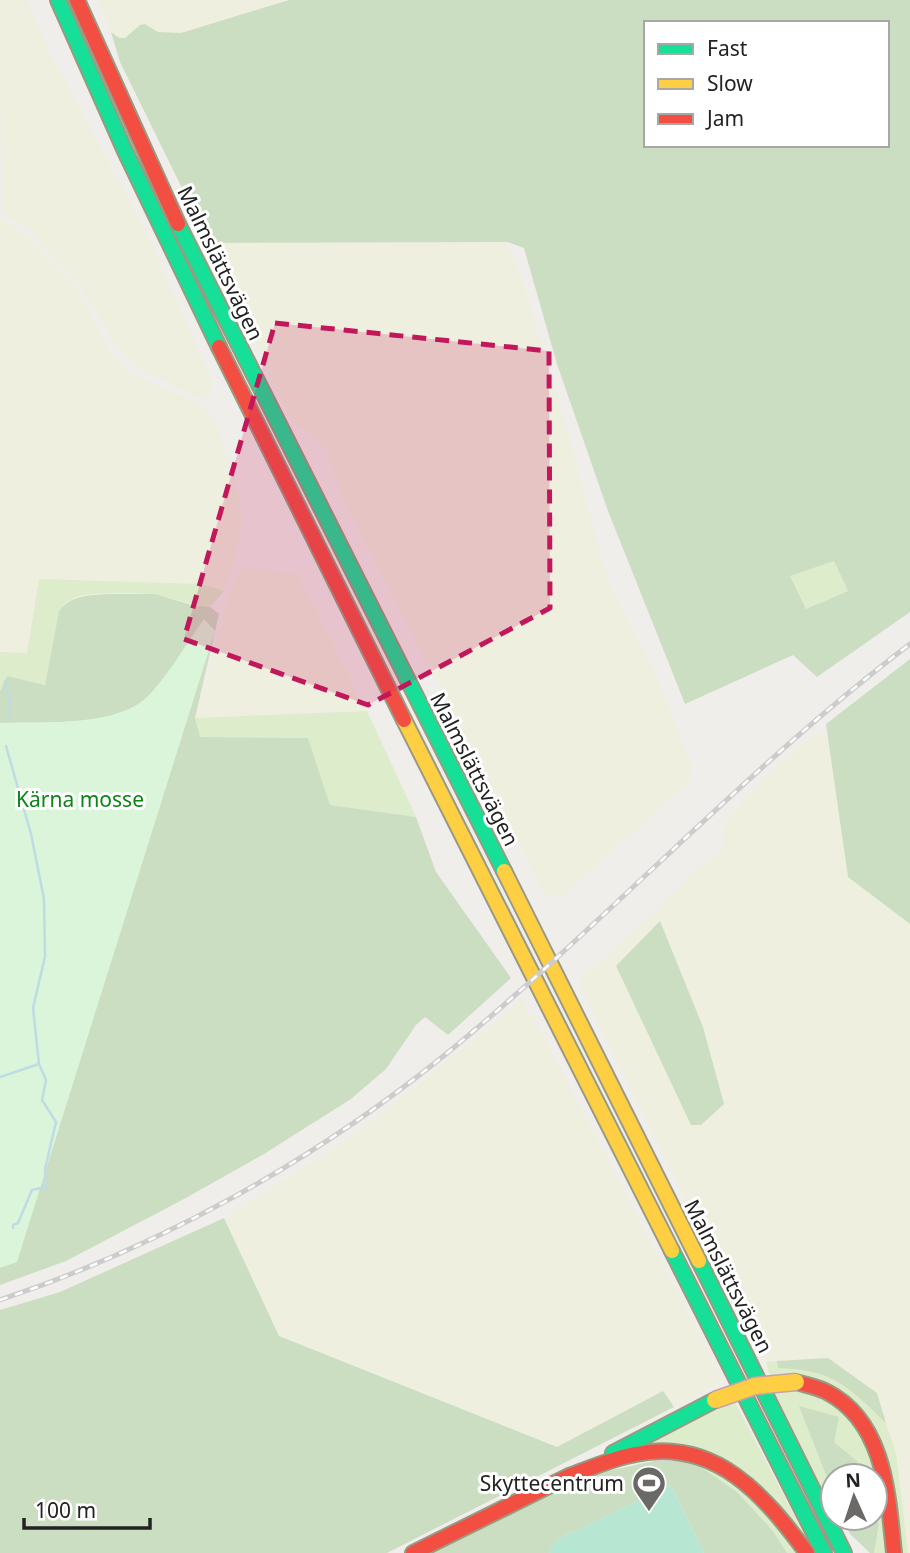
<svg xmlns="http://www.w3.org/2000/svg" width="910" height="1553" viewBox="0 0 910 1553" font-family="'Noto Sans',sans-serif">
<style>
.farmland{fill:#efefdf;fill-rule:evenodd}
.grass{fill:#ddeccb}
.forest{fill:#cbdec1;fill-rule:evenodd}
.park{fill:#daf5da}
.pitch{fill:#b7e6d2}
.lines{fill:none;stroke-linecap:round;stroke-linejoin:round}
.stream{stroke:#bfdbe3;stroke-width:2.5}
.fast-casing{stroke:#999a82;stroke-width:18}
.slow-casing{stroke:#999a82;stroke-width:18}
.jam-casing{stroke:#999a82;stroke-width:18}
.fast{stroke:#16e098;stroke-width:14}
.slow{stroke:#ffcf43;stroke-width:14}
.jam{stroke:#f24e42;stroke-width:14}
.rail-casing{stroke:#ccc;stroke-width:5}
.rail{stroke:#fff;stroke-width:2.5;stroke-dasharray:8;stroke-linecap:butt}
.slow-bridge-casing{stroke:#c5a2ac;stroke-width:19;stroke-linecap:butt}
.slow-bridge{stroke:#ffcf43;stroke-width:16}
.marked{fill:#c2185b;fill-opacity:0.2;stroke:#c2185b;stroke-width:5;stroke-dasharray:14 9;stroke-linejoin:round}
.labels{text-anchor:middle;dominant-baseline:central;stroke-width:6;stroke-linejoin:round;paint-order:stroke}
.street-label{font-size:21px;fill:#222;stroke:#fff}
.park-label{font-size:21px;fill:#0c8416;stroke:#fff}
.poi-label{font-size:21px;fill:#222;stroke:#fff;text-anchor:end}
</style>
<rect width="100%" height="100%" fill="#f0eeeb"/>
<path class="farmland" d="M0,0h27l22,51 93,173 70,156 -1,14 -9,5 -63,-30 -17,-15 -41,-66 -52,-58 -28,-17z
M98,0h191l-108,33 -24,-1 -12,-8 -5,1 -15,13h-6l-8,-6z
M0,218l30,20 47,51 31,60 19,23 75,33 14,17 24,77 2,23 -6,36 -12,33 -23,-7 -174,69 -27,-1z
M507,242l17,43 49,165 26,99 15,44 43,84 34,86 -1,18 -129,116 -13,-1 -9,-12 -28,-60 -169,-326 -15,-47 -12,-15 -22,-12 -84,-181z
M241,567l57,7 69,137 -172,7 32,-117z
M818,733l10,6 20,138 62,47v629h-2l-12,-100 -68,-95 -62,4 -188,-381 75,-67 43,-45 27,-19v-20l6,-14 49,-52zM660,921l43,106 21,77z
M522,996l6,19 5,1 190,364 -49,27 -12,-16 -105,56 -279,-111 -54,-118 124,-79 160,-127z"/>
<path class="grass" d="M834,561l14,30 -42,18 -16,-33z
M39,579l162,5 23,7 -14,16c-19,-2 -35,-9 -53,-12 -16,-3 -67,-3 -81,2 -8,3 -12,7 -17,14l-14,74 -38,-9 -7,15v-39l27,1z
M367,711l49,106 -86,-12 -22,-67 -108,-1 -5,-19z
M777,1361l2,7 28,1 36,13 43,41 10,30 12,100h-8l-46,-152 -84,-25 -4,-14z
M790,1388l47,16 25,26 13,27 14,96h-15l5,-29 -4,-10v-38h-24l-37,-34 19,51v17l-62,-121z
M734,1400l74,142c-34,-44 -72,-97 -134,-97 -13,-1 -26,2 -38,3l88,-45z
M692,1461c51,17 75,51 107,92h-12l-14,-22 -36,-39z"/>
<path class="forest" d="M289,0h621v612l-93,65 -24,-22 -108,49 -77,-193 -51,-147 -33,-116 -17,-6 -298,1 -89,-181 -9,-30 8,6h6l15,-13 5,-1 13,8 23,1zM646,23h241v122h-241zM834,561l14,30 -42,18 -16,-33z
M108,594h47l37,11 18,2 9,7 -24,104 5,19 108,1 22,67 86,12 20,55 75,106 -63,57 -23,-18 -9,8 -30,44 -35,30 -87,55 -80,45 -118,62 -66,24v-594l7,-15 38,9 14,-74c13,-17 30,-15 49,-17z
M910,659v265l-62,-47 -22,-153z
M660,921l43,106 21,77 -23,21h-10l-75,-159z
M224,1218l55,118 278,111 106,-56 11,16 -287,146h-387v-243l60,-18z
M828,1358l49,35 9,30c-39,-37 -51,-53 -108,-55l-1,-7z
M799,1406l40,11 -5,25 24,20 -11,10 4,4h-18v17z
M654,1461h38l45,31 36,39 14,22h-83l-33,-68 -115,55 -7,13h-117l162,-79z
M875,1514l4,10 -5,29h-4l-20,-19 -7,-16h32z"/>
<path class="park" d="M204,619l11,12 -198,631 -17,6v-545c43,-2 119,5 150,-29 20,-22 36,-50 54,-75z"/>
<path class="pitch" d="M671,1485l33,68h-155l7,-13z"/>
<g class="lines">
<path class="stream" d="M5,681l5,19 -2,20
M6,746l25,88 13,65 1,58 -12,51 6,56 7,16 -4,20 14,22 -11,47 1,18 -14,3 -14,33 -5,2v3
M0,1077l39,-13"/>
<g class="fast-casing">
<path id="fast" d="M58,0l67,151 94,196
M178,224l326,647
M672,1251l152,302
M699,1261l145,292
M613,1453l102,-53"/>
</g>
<g class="slow-casing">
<path id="slow" d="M404,720l268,531
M504,871l195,390"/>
</g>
<g class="jam-casing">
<path id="jam" d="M77,0l101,224
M219,347l185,373
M796,1382c10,3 22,5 31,10 58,30 61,103 67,161
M569,1476c22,-8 44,-18 67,-22 80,-16 128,41 171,99
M413,1553l156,-77"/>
</g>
<use href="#fast" class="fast"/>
<use href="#slow" class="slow"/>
<use href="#jam" class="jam"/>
<g class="rail-casing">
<path id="rail" d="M0,1300c161,-54 314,-139 446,-246 160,-131 299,-285 464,-410"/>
</g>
<use href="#rail" class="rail"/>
<g class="slow-bridge-casing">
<path id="slow-bridge" d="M715,1400l40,-14 41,-4"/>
</g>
<use href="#slow-bridge" class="slow-bridge"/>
</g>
<path class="marked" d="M275,323l274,28 1,257 -182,97 -184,-66z"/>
<defs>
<g id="stadium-pin" transform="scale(1.75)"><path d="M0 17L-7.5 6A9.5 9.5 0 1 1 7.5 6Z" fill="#6a6968" stroke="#fff"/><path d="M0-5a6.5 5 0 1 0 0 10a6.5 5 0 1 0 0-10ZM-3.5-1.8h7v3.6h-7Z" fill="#fff"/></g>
</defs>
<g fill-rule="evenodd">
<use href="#stadium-pin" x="649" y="1483"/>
</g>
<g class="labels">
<g class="street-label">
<text transform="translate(221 263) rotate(64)">Malmslättsvägen</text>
<text transform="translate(475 769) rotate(63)">Malmslättsvägen</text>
<text transform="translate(729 1276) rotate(63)">Malmslättsvägen</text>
</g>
<g class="park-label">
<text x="80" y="799">Kärna mosse</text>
</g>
<g class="poi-label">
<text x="624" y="1483">Skyttecentrum</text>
</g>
</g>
<rect x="644" y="21" width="245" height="126" fill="#ffffff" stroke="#a7a7a7" stroke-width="2"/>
<rect x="658" y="44" width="35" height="10" fill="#16e098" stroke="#a7a7a7" stroke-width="2"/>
<text x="707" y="56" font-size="21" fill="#222222">Fast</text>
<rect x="658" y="79" width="35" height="10" fill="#ffcf43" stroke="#a7a7a7" stroke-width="2"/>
<text x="707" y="91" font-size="21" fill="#222222">Slow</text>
<rect x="658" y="114" width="35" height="10" fill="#f24e42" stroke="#a7a7a7" stroke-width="2"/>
<text x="707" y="126" font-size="21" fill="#222222">Jam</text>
<g transform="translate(854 1497) rotate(357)"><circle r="33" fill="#ffffff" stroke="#a7a7a7" stroke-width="2"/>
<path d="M0-5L12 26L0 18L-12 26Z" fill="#6a6968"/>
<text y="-10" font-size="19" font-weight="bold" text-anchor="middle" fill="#222222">N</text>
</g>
<path d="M24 1518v10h126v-10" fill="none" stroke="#222222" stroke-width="3.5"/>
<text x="35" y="1518" font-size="21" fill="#222222" stroke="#ffffff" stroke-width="5" paint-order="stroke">100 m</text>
</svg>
